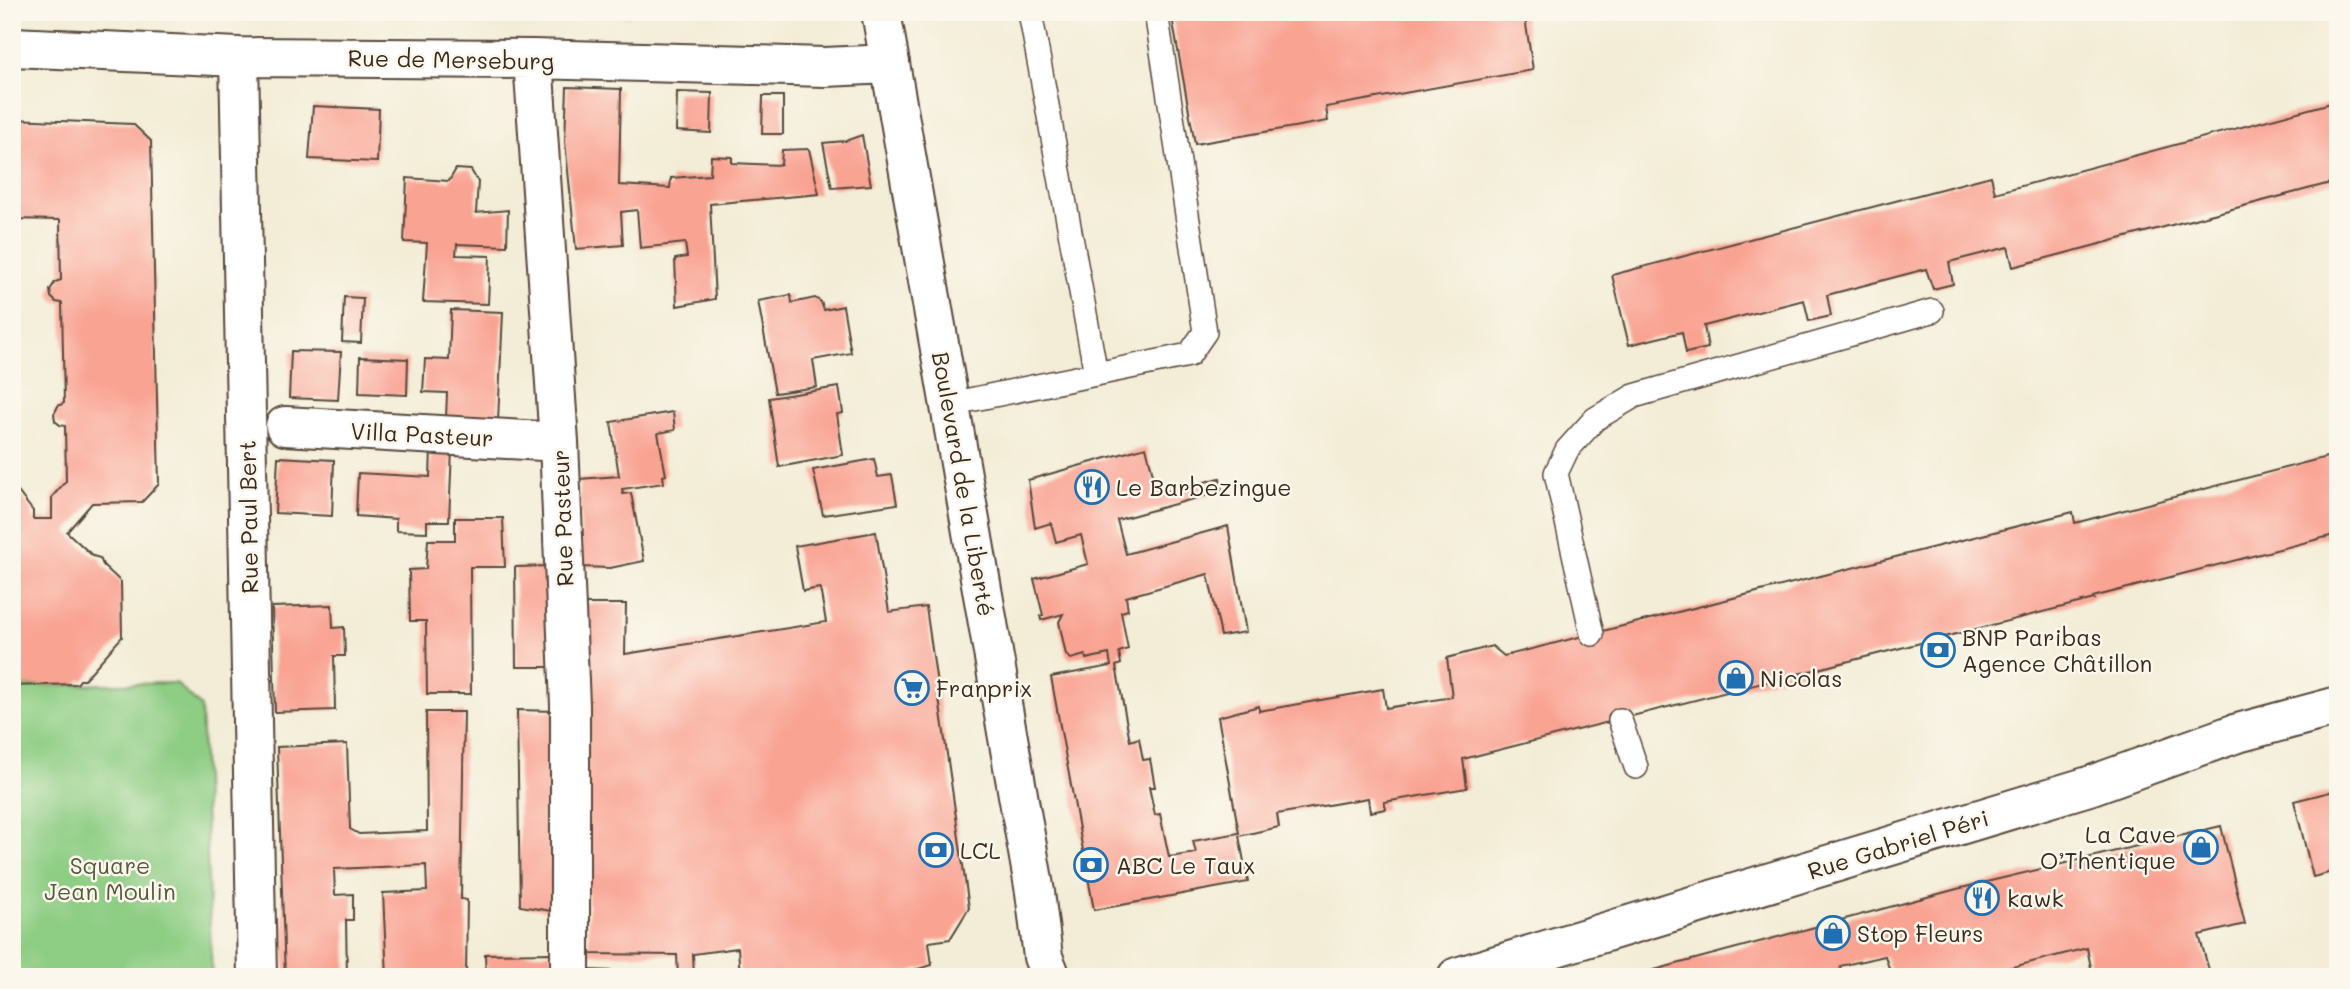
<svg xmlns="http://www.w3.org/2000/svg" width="2350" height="989" viewBox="0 0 2350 989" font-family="Mali,sans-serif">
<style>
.green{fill:#8ecd84;stroke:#647c51;stroke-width:2}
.building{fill:#f9a393}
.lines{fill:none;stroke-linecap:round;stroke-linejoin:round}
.lane-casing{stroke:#57473a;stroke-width:26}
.street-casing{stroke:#57473a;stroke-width:42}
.secondary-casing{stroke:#57473a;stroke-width:42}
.lane{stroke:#fff;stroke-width:23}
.street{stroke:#fff;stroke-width:38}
.secondary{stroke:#fff;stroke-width:38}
.labels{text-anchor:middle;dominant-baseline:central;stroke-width:5;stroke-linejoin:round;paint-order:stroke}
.street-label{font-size:23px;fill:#3b2a1e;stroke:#fbf7ec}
.poi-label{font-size:23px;fill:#3b2a1e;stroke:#fbf7ec;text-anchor:start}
.park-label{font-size:23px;fill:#545b3d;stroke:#fbf7ec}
</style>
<rect width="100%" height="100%" fill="#fbf7ec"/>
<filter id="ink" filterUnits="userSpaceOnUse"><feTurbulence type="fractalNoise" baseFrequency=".0143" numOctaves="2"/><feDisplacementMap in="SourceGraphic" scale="14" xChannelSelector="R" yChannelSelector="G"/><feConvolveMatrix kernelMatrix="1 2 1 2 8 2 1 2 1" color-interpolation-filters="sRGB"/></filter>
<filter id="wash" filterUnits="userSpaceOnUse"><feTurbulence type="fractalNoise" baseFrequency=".00686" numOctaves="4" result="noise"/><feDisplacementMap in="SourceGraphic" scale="28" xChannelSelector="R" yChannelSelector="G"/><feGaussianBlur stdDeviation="1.57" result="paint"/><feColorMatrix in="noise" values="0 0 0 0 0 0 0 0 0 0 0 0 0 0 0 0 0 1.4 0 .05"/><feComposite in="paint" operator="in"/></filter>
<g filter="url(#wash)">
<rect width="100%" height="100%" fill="#f3edd7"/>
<path class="green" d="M176,683l25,24 11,270h-200v-291z"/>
<g id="blocks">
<path class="building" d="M428,12h65v5l-65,-3z
M578,12h52v5l-52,-1z
M1171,12h39l1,5 29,-5h284l9,58 -207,37 2,14 -133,23z
M567,87l54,2 -2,96 51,3 1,-10 39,-3 1,-19 21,1v6l49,2 1,-15 27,-1 10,45 -109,10 5,95 -38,7 -2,-47 12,-2 -2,-14 -45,5 -3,-38 -16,2 2,33 -47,4 -11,-108z
M677,92l35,1 -1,40 -35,-2z
M2338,94v87l-325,86 -5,-20 -59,15 4,22 -20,5 -7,-20 -99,26 4,21 -22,5 -5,-21 -100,26 4,22 -22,5 -4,-21 -53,13 -17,-70 379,-99 4,17 340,-91 -2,-7z
M763,96h20v38h-21z
M313,106l66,3 -2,53 -68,-3z
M12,119l121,5 18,17 8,343 -17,18 -50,1 -25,29 26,24 7,2 3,7 18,17 1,55 -38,43h-4l-3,4 -65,2v-202l21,27v8h19v-22l14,-16 -1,-55 -5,-1 -5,-4 -1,-7 4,-8 6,-3 -2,-100 -6,-1 -5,-5 -1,-7 5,-8 6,-2 -1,-60 -48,-1z
M862,135l9,50 -39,3 -9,-45 22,-2z
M456,169l15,1 7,12 -2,31 32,-3 -1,36 -50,-2 -1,11 34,1 -2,48 -65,-2 4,-59 -23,-1 3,-64 42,3z
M791,295l1,8 23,-5 6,4 3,8 19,-4 8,47 -38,7 4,27 -42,6 -17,-92z
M344,297l19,1 -2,45 -19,-1z
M451,310l52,2 -5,109 -52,-2 1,-26 -24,-1 2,-33 24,1z
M291,351l50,1 -3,48 -49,-2z
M360,357l48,2 -1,36 -48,-2z
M839,387l4,26 -6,1 6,41 -64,12 -10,-69z
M673,412l2,18 -17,3 8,42 -3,1 1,7 -42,6 1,5 8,-1 13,68 -34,7 -28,-1 -3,-88 40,-3 -8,-54z
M1146,447l12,47 62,-16 2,13 -105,29 9,34 102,-28 18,106 -25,4 -13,-62 -82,23 2,13 -7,2 7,37 -9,3 2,12 -5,2 14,75 9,-3 4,22 7,-1 5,28h-6l6,28 5,-1 9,43 27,-4 -3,-12 46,-8 -21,-116 41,-11v5l124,-22 3,19 66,-11 -5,-39 45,-12 12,10 569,-144 2,11 263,-69v80l-245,63 1,2 -631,160 4,29 -83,14 2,7 -16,3 -2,-14 -91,16 2,13 -40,9 9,46 -154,28 -43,-233 60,-11 -2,-12 -23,5 -1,-4 -14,4 -5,-4 -7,-33 4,-8 -22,6 -1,-4 3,-1 -9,-36 54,-15 -7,-29 -25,7 -5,-19 -16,5 -7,-48z
M431,448l21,1 -3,72h-22v11l-31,-1v-12l-40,-3 2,-43 72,4z
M278,457l56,3 -2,56 -57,-3z
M874,459l4,18 14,-2 5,29 -74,11 -10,-45z
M455,518h48l2,49h-35l1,127h-44l-1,-73h-16l-1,-51 17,-1 2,-29h27z
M876,532l13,80 37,-5 43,301 -19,31 -21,3 3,23 -43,12h-149l-2,-29 -45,6 1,23h-16l-1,-22 -88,-1 -6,-350h43l-1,50 201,-32 -6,-34 -17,3 -8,-45z
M553,566l2,101h-39l-1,-100z
M332,605l1,23 11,-1 1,29h-11l1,54 -60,2 -3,-105z
M517,710l39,1 2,201 -38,-6z
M426,712h38l-3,187 6,1 -1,77h-79l-4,-84 44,-2 -1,-26 -92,4 1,26 18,-1v26h-7l1,57h-62l-8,-230 70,-3 3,85 9,5 68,-3z
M2338,790v85l-2,-4 -23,6 -19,-76z
M2221,826l24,98 -46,11 12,42h-118l-6,-29 -114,29h-81l-7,-21 -45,10 2,11h-214l329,-88z
M552,953v24h-66l-1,-23z
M588,970l51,2v5h-51z"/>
</g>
</g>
<g filter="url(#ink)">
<use href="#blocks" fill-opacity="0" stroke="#57473a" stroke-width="2"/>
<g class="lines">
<g class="lane-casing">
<path id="lane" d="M1030,12l66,362
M950,404l239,-49 16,-23 -49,-320
M1592,634l-36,-161 11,-23 28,-31 39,-23 298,-85
M1620,720l16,47"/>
</g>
<g class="street-casing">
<path id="street" d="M12,47l227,10 294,2 292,8 65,-3
M239,57l18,920
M533,59l26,383 11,263v272
M285,426l274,16"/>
</g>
<g class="secondary-casing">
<path id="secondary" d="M881,12l154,880 8,65 8,20
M1457,977l632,-191 145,-52 104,-28"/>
</g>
<use href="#lane" class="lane"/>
<use href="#street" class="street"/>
<use href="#secondary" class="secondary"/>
</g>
</g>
<defs>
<g id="restaurant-ring" transform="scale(1.75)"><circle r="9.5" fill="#fbf7ec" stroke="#1f6fb2" stroke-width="1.5"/><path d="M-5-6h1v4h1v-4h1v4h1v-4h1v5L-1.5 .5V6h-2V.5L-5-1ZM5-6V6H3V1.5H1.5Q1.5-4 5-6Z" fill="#1f6fb2"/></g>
<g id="bank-ring" transform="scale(1.75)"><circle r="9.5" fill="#fbf7ec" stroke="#1f6fb2" stroke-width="1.5"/><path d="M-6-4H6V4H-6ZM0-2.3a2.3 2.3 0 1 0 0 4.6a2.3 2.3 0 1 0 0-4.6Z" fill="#1f6fb2"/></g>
<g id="shop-ring" transform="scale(1.75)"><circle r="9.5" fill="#fbf7ec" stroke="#1f6fb2" stroke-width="1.5"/><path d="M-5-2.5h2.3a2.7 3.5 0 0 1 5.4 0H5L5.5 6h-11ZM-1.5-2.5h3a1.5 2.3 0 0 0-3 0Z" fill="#1f6fb2"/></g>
<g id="supermarket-ring" transform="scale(1.75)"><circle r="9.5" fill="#fbf7ec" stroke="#1f6fb2" stroke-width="1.5"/><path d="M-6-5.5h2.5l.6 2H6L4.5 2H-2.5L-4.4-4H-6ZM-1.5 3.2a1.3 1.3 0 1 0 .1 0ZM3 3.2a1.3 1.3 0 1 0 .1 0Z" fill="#1f6fb2"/></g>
</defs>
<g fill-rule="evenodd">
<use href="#restaurant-ring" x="1092" y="487"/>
<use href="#bank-ring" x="1938" y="650"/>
<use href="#shop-ring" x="1736" y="678"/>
<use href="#supermarket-ring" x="912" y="688"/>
<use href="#shop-ring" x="2201" y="847"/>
<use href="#bank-ring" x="936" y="850"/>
<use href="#bank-ring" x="1091" y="865"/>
<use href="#restaurant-ring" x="1982" y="898"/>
<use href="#shop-ring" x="1833" y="933"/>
</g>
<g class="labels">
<g class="street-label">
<text transform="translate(451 59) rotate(1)">Rue de Merseburg</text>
<text transform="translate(422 434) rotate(3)">Villa Pasteur</text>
<text transform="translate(964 484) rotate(80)">Boulevard de la Liberté</text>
<text transform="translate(248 517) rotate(-91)">Rue Paul Bert</text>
<text transform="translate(562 518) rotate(-92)">Rue Pasteur</text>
<text transform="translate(1898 844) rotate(-17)">Rue Gabriel Péri</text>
</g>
<g class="poi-label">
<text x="1116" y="487">Le Barbezingue</text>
<text x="1962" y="637">BNP Paribas<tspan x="1962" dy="26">Agence Châtillon</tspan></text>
<text x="1760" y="678">Nicolas</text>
<text x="936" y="688">Franprix</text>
<text x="2176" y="834" text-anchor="end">La Cave<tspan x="2176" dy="26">O’Thentique</tspan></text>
<text x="960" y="850">LCL</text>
<text x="1116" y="865">ABC Le Taux</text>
<text x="2007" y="898">kawk</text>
<text x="1857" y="933">Stop Fleurs</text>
</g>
<g class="park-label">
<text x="110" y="865">Square<tspan x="110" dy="26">Jean Moulin</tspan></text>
</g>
</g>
<rect width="2350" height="989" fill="none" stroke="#fbf7ec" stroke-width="42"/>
</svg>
